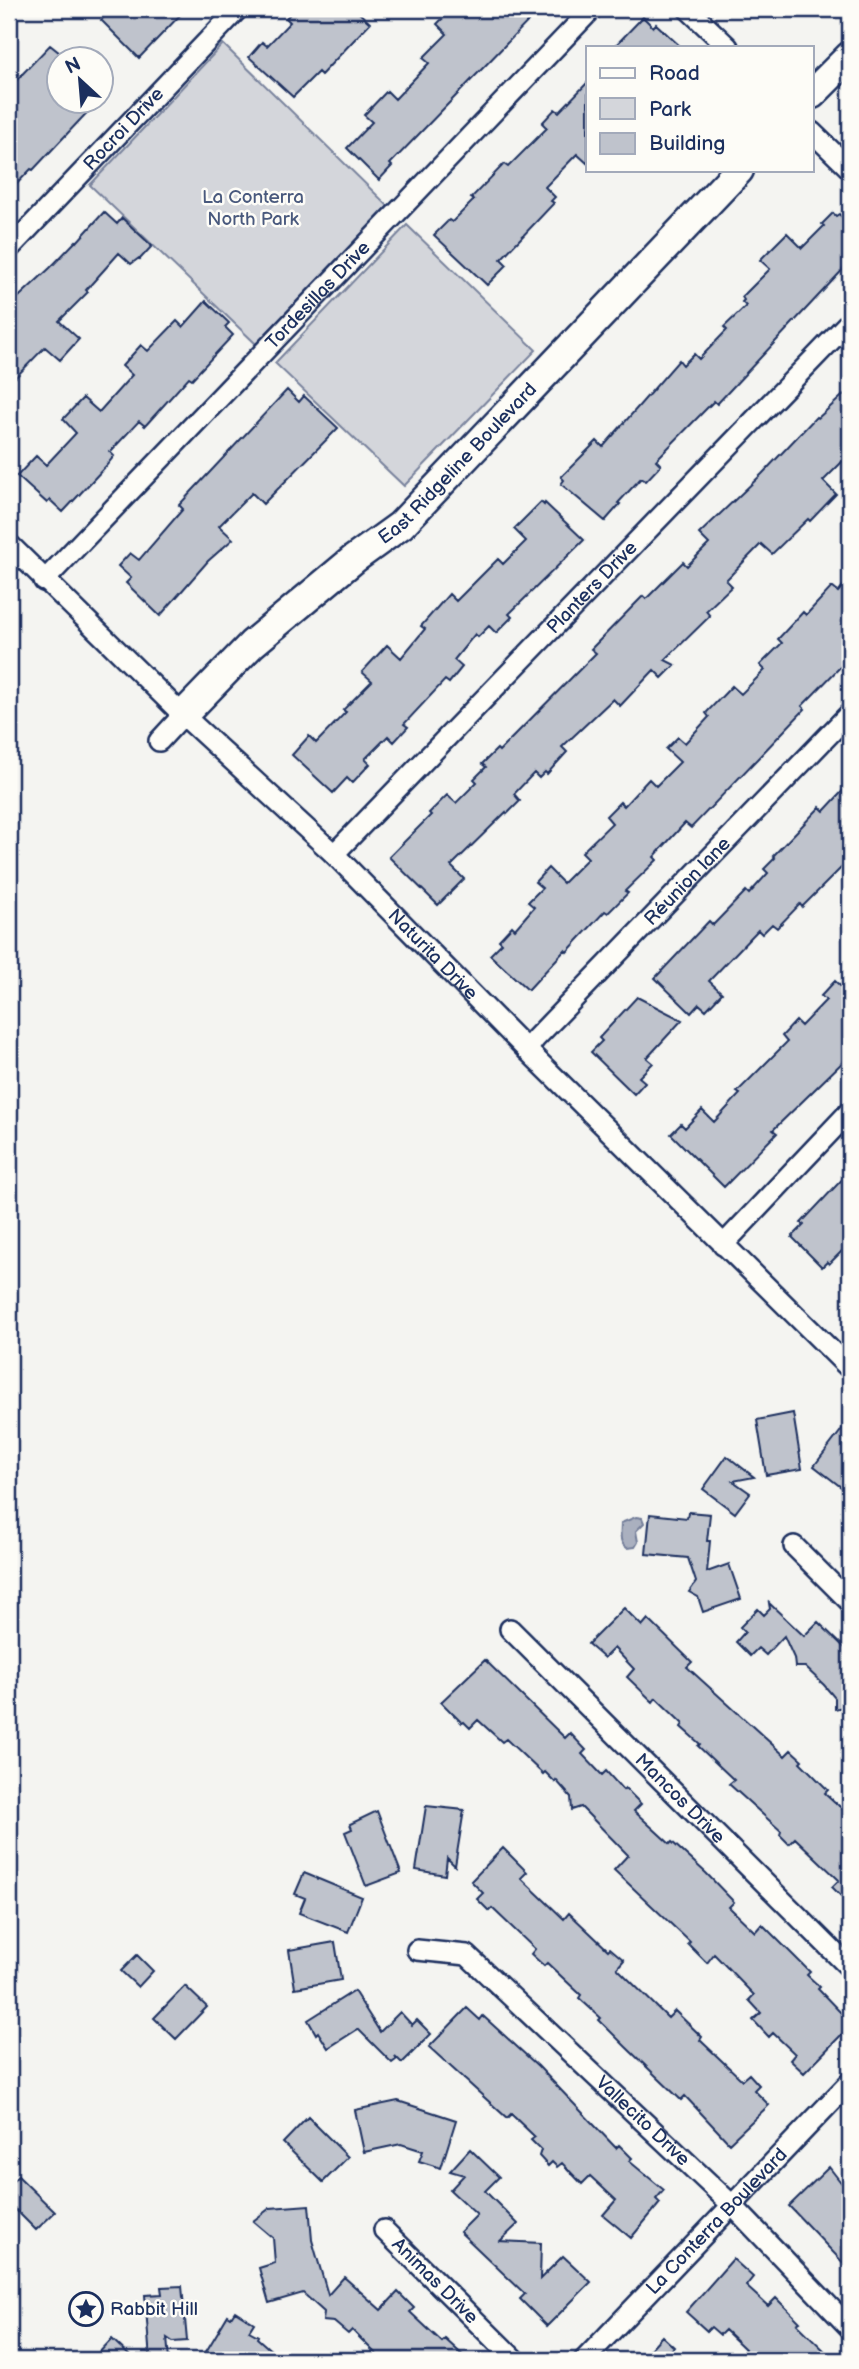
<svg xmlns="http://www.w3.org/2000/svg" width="859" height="2369" viewBox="0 0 859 2369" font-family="'Balsamiq Sans',sans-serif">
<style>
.green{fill:#d4d6db;stroke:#78829c;stroke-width:2}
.water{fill:#aab0bf;stroke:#717c98;stroke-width:2}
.building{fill:#bfc3cc;stroke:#1b2f5e;stroke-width:2}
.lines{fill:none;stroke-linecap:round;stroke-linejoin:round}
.street-casing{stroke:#1b2f5e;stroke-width:24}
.secondary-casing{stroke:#1b2f5e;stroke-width:33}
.street{stroke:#fdfcf7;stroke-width:19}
.secondary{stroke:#fdfcf7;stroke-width:28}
.labels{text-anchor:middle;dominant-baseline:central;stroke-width:5;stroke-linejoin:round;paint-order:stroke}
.street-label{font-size:19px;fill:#1b2f5e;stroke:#fdfcf7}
.park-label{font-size:19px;fill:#49597d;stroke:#fdfcf7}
.poi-label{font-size:19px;fill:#1b2f5e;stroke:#fdfcf7;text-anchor:start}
</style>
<rect width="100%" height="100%" fill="#f4f4f1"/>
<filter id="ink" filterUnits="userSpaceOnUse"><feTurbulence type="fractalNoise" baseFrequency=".0143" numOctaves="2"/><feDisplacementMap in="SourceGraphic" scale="14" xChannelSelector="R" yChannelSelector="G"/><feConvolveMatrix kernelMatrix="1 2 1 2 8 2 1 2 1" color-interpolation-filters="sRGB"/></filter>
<g filter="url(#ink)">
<path class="green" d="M223,44l165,162 -132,138 -166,-159z
M407,225l129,125 -132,136 -129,-123z"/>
<path class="water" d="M636,1517l6,1 2,5 -8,8 2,11 -3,5 -8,1c-9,-6 -6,-15 -6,-25z"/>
<path class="building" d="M112,9h74l-47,49 -38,-38z
M295,9h60l15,14 -49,52 -3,-3 -25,25 -44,-40 13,-15 5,4 23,-24 -4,-4z
M452,9h88l-150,155 2,2 -13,14 -32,-32 25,-26 -8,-7 23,-24 8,8 34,-36 -6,-5 24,-24 -10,-10z
M643,17l10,10 3,-3 25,23h-67z
M50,45l10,8v49h37l-64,68 -2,-1 -22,23v-104z
M588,82v82l-11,-10 -32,33 10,10 -4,4 3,2 -53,56 6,6 -20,20 -53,-50 15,-15 3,2 22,-22 -3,-2 33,-34 4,3 39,-39 -5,-5 13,-14 4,3z
M104,212l13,12 5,-6 30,28 -12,13 -1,-1 -8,6 -12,-11 -33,37 2,2 -29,29 20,18 -19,21 -15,-13 -36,37v-78l41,-38 26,-27 1,1z
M833,213l3,3 3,-2 11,11v37l-133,142 -3,-3 -58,59 5,5 -15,16 -5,-3 -23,25 2,1 -15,17 -44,-37 3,-4 -3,-3 36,-36 6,6 76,-87 4,5 11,-11 5,5 28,-29 -3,-3 22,-21 -4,-4 2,-2 -2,-3 28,-28 -10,-9 27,-27 15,15 22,-22 -2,-2z
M206,301l23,22 -4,4 8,8 -41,44 -3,-2 -44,49 -6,-5 -29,31 4,4 -8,10 -43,46 -13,-12 -3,3 -30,-27 19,-20 10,9 30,-32 -13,-14 20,-21 16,14 33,-37 -10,-9 19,-21 7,6 29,-30 6,6z
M850,389v65l-27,27 13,13 -26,27 -2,-2 -36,35 -11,-10 -35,36 6,6 -26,25 4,5 -45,44 10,5 -13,13 -8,-8 -34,36 -7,-7 -51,48 5,5 -20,22 -2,-2 -6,6 -5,-5 -20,21 6,7 -13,13 -1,-2 -55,54 13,13 -26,26 -49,-48 42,-42 -2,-2 18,-18 9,8 21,-21 -3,-3 12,-12 -4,-3 15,-15 2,2 97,-98 -5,-4 52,-53 3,3 37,-37 4,4 22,-22 -10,-10 63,-60 54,-57 2,1z
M287,390l12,12 5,-6 34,32 -75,76 -11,-11 -33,33 14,13 -25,22 -48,55 -34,-33 5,-5 -13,-12 12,-13 9,7 44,-51 -4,-4z
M541,502l3,3 1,-2 39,37 -75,74 3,3 -16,16 -7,-7 -11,11 -3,-3 -21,26 8,7 -13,16 -4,-3 -41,44 4,3 -14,15 -6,-6 -23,23 5,5 -18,19 -5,-5 -14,15 -41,-38 17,-19 7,7 30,-31 -3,-2 29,-29 -10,-9 25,-27 14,13 24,-29 -4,-3 28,-32 7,7 42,-42 5,5 23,-23 -12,-12z
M850,578v79l-48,49 3,3 -114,119 -6,-5 -22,24 -9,10 3,3 -32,31 3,2 -20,20 -3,-2 -38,41 -2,-2 -37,40 -38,-35 12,-12 -3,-3 13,-14 3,3 19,-22 -6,-5 14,-14 -7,-6 13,-14 15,15 25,-25 -6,-6 30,-29 -6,-7 14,-14 4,4 25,-27 7,7 24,-24 -14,-13 12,-12 7,6 24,-26 -3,-4 26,-27 9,8 24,-24 -5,-5 22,-22 -4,-4 25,-27 3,3 26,-28 6,5z
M850,783v76l-48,48 -2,-3 -23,24 -5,-4 -10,10 -4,-4 -49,51 13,12 -16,17 -7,-6 -8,9 -36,-35 54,-57 4,4 33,-34 3,3 19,-21 -4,-4 11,-11 -2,-2 47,-49 4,4z
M835,981l15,14v60l-77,75 4,3 -53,54 -53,-53 10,-10 4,4 17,-18 12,12 26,-28 -3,-2 50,-50 -5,-6 14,-15 5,5 25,-26 -5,-4z
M637,997l45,23 -35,38 6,5 -14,14 6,5 -11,12 -43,-42 11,-11 -3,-3z
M850,1171v72l-21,21 -2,-2 -5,5 -30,-30 12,-12 -3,-2z
M793,1413l9,56 -36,6 -9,-55z
M850,1419v75l-36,-28z
M727,1456l27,21 -21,4 17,12 -15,20 -32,-24z
M688,1512l22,2 -3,27h3l-3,31 22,-8 12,35 -38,13 -5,-15 -9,-5 7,-10 -8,-24 -42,-4 4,-40 37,4z
M769,1603l35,33 14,-14 32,31v52l-15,4v-11l-11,-13 -19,-18h-10l-1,-9 -10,-22 -18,19 -8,-7 -8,8 -14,-14 9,-10 -5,-5 18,-18 6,6 6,-6z
M624,1608l18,18 6,-7 44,43 -5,5 98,89 6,-6 11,10 -2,2 28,28 -3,3 25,23v89l-18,-18 7,-7 -44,-42 -6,6 -9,-9 1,-4 -52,-47 5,-4 -36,-34 2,-2 -19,-17 2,-3 -27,-26 -3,4 -26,-25 7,-8 -20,-21 -10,10 -16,-14z
M485,1660l80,78 5,-5 16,17 -4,4 20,21 4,-4 17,19 2,-2 16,16 -7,7 36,33 2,-2 34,31 28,29 -5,5 26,25 7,-8 48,48 -3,3 13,12 -2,2 24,25 8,-9v21l-46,47 -14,-13 5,-6 -22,-21 -4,4 -16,-17 8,-7 -12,-13 5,-5 -40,-41 -7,9 -19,-19 2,-2 -76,-72 14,-15 -47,-48 -9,3 -1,-13 -15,-17 -1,2 -10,-10 -2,2 -37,-35 -4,3 -24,-22 -8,8 -6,-6 -2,1 -21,-21z
M426,1806l38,4 -9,56 -8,-8 -2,17 -29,-5z
M377,1811l24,62 -35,13 -21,-54 7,-3 -2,-5z
M503,1848l24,24 -6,6 43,41 5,-6 39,37 2,-2 14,12 -7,8 51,50 7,-7 27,26 -2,3 42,40 7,-6 10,11 -5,5 15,15 -40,38 -44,-47 -4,4 -55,-53 -27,-27 2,-2 -22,-20 2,-3 -34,-32 -3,3 -13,-12 4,-5 -43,-41 -3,3 -12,-12 6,-6 -12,-12z
M304,1873l58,24 -14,35 -49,-19 6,-15 -10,-4z
M335,1942l6,38 -46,8 -6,-38z
M137,1955l16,16 -15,16 -17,-16z
M185,1986l22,21 -31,32 -22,-21z
M354,1991l26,41 20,-20 12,13 5,-5 14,14 -29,29 -7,-7 2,3 -5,4 -34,-34 -30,19 -10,-16 -2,2 -8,-14z
M467,2008l13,12 3,-4 55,50 78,82 3,-3 13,13 -3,3 35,29 -8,9 4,4 -29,35 -28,-23 13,-15 -26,-24 -8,8 -20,-21 -5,4 -5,-5 -4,4 -9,-10 2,-6 -10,-10 4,-3 -24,-23 -4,4 -78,-71z
M398,2101l58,19 -15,48 -22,-7 4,-10 -22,-7 -37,8 -9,-42z
M308,2117l40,40 -25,25 -40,-39z
M470,2149l29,28 -14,14 33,33 -18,17 41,2 -1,36 23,-23 28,26 -44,44 -27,-27 5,-5 -65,-62 17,-17 -27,-25 14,-15 -14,-4z
M829,2167l21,27v76l-61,-64z
M18,2176l37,36 -19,18 -27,-27v-18z
M309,2205l3,35 16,55 16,-18 37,33 17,-18 16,16 -4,4 32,30 3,-3 23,21h-86l-30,-30 -4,4 -14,-12 -11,-1 1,-9 -21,-19 -34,10 -10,-35 16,-5 -2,-25 -20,-17 17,-13z
M733,2259l20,18 -7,9 22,20 8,-8 24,24 -3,2 37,36h-86l-6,-6 3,-5 -20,-19 -5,5 -9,-8 -4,4 -21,-19z
M182,2286l5,55 -14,1 -6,-4 2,22h-19l-5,-65 17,-1 -1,-7z
M235,2311l19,12 -5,8 9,5 -1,2 25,22h-81l27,-45 3,2z
M662,2336l12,11 -12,13h-22z
M112,2339l22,21h-42z"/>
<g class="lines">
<g class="street-casing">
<g id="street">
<path d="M688,9l40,38"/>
<path d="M812,132l38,37"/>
<path id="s1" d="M9,249l229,-240"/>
<path id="s2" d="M9,544l174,171 151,139 193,196 323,319"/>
<path id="s3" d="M44,581l548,-572"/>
<path d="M159,741l24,-26"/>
<path id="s4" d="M334,854l516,-533"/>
<path id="s5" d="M527,1050l8,-11 315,-326"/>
<path d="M723,1245l127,-134"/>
<path d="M794,1546l56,56"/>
<path id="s6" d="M510,1629l340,339"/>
<path id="s7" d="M417,1950l50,5 265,250 118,123"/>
<path id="s8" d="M384,2230l131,130"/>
<path id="s9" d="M584,2360l266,-278"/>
</g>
</g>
<g class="secondary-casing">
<g id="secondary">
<path d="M812,94l38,-38"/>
<path id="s10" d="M183,715l69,-71 102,-85 47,-34 338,-355"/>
</g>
</g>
<use href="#street" class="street"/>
<use href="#secondary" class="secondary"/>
</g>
</g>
<defs>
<g id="sight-ring" transform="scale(1.75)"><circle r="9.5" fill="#fdfcf7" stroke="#1b2f5e" stroke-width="1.5"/><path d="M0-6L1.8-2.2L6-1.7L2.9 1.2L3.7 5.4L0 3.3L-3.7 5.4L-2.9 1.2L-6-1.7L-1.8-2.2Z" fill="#1b2f5e"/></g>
</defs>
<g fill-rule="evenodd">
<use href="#sight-ring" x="86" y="2309"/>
</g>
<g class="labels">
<g class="street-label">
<text stroke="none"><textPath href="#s1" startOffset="166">Rocroi Drive</textPath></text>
<text stroke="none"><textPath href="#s3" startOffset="396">Tordesillas Drive</textPath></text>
<text stroke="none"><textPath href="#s10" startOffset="373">East Ridgeline Boulevard</textPath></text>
<text stroke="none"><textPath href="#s4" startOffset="371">Planters Drive</textPath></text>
<text stroke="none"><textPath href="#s5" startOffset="233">Réunion lane</textPath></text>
<text stroke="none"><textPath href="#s2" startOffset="590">Naturita Drive</textPath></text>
<text stroke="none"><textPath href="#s6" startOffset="240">Mancos Drive</textPath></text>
<text stroke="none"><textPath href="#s7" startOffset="292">Vallecito Drive</textPath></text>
<text stroke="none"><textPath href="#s9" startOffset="192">La Conterra Boulevard</textPath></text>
<text stroke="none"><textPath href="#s8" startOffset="72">Animas Drive</textPath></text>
</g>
<g class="park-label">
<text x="253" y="197">La Conterra<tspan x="253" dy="22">North Park</tspan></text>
</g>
<g class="poi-label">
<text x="110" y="2309">Rabbit Hill</text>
</g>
</g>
<rect width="859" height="2369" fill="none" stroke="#fdfcf7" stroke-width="35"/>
<rect x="18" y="18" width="824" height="2334" fill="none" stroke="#1b2f5e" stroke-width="2.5" filter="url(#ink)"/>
<rect x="586" y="46" width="228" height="126" fill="#fdfcf7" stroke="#a3aaba" stroke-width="2"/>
<rect x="600" y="68" width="35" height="10" fill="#fdfcf7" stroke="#a3aaba" stroke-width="2"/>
<text x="649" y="80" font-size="21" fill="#1b2f5e">Road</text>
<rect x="600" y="98" width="35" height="21" fill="#d4d6db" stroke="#a3aaba" stroke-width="2"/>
<text x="649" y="116" font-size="21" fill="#1b2f5e">Park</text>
<rect x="600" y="133" width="35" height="21" fill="#bfc3cc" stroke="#a3aaba" stroke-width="2"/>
<text x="649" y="150" font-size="21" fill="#1b2f5e">Building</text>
<g transform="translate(80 80) rotate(334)"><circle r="33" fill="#fdfcf7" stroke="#a3aaba" stroke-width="2"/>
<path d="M0-5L12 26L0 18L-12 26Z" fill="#1b2f5e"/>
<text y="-10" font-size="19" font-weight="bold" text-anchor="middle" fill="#1b2f5e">N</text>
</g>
</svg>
